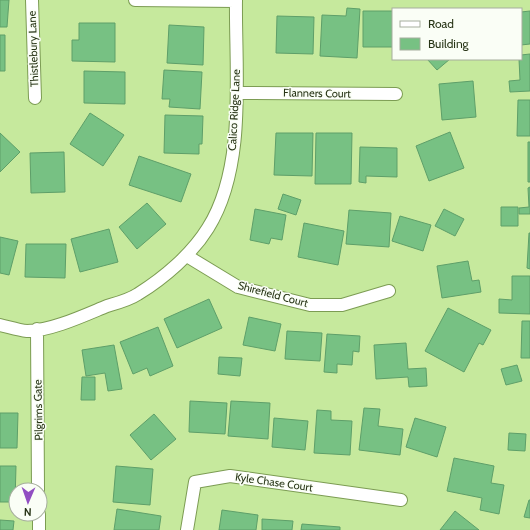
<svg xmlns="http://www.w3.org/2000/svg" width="530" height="530" viewBox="0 0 530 530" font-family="Cabin,sans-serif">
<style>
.building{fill:#77c183;stroke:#5e9f69}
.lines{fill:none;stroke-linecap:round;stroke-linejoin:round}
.street-casing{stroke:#7c9c53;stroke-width:14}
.street{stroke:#fff;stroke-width:12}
.labels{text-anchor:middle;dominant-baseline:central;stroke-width:3;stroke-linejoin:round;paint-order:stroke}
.street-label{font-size:11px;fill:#283517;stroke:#fafef6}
</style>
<rect width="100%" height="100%" fill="#c6e99d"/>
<path class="building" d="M0,0h9l-2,27h-7z
M347,8l13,1 -3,49 -37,-2 2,-41 24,1z
M363,11h30v36h-30z
M530,11v33l-9,1v-33z
M277,16l37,1 -1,37 -37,-1z
M79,23h36v39l-43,-1v-21h7z
M169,25l35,2 -1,38 -36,-2z
M0,35h5v36h-5z
M530,54v37l-20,1 -1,-11 11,-1 -1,-21h2v-4z
M427,59h23l-13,11z
M164,70l38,2 -2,37 -31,-2 1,-8h-8z
M84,71l41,1v32l-41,-1z
M473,81l3,36 -34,3 -3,-36z
M518,100h12v36h-13z
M90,113l34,22 -21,31 -33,-22z
M165,115l38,1 -1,28h-3v10l-35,-1z
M450,132l14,36 -35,13 -13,-35z
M0,133l20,19 -20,20z
M276,133h37l-1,43 -38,-1z
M316,133h36l-1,51h-36z
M528,142h2v40h-2z
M360,147l37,1v29l-31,-1v7l-7,-1z
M64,152l1,40 -34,1 -1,-40z
M139,156l52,18 -10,28 -52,-17z
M530,187v27h-11v-6l10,-1 -1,-19z
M283,194l18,6 -5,15 -18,-6z
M147,203l19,21 -29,25 -18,-22z
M501,207h17v19h-17z
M255,209l31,6 -4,25 -11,-2 -2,6 -19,-4z
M444,209l20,10 -9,17 -20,-10z
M349,210l42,3 -2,34 -43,-3z
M400,216l31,9 -8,26 -31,-10z
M304,223l40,8 -6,34 -40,-8z
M109,229l9,33 -38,10 -9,-33z
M529,233h1v36l-3,-1z
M0,237l18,4 -9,34 -9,-2z
M26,244h40l-1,34 -40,-1z
M468,261l4,20 7,-1 2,12 -39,6 -5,-32z
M512,276h18v38l-31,-1v-14l13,1z
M209,299l13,29 -45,20 -13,-29z
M448,308l43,22 -8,15 -4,-2 -15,29 -39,-21z
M249,317l32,7 -6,27 -32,-6z
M522,321h8v37h-9z
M158,327l15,39 -23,10 -3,-8 -14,6 -13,-32z
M287,331l35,2 -2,28 -35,-2z
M327,334l33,2 -1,16 -6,-1 -1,14 -15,-1v9l-13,-1z
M406,343l2,26 18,-1 1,18 -18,1 -1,-10 -32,2 -2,-34z
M114,345l8,44 -14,2 -3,-18 -19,3 -4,-26z
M219,357l23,1 -2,18 -22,-2z
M517,365l5,16 -16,4 -5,-16z
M82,377h13v23h-14z
M190,401l37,2 -2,31 -36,-2z
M231,401l39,2 -2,36 -40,-3z
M364,408l16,1 -2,17 25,3 -3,26 -41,-5z
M317,410l14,1v9l21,1 -2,34 -36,-2z
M0,413h18l-1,35h-17z
M154,414l22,25 -25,21 -21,-25z
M274,418l34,3 -3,29 -33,-3z
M415,418l31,9 -9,30 -31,-10z
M509,433l17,1 -1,17 -17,-1z
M454,458l40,8 -3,17 13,2 -5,29 -19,-4 2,-12 -35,-7z
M0,466h16l-1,36h-15z
M116,466l37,3 -3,36 -37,-3z
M529,500h1v18l-6,-1z
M117,509l44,7 -2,14h-45z
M222,510l36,5 -2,15h-37z
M455,511l24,19h-39z
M262,519l31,2 -1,9h-30z
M0,520l14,1 -1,9h-13z
M302,524l38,3v3h-39z"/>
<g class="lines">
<g class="street-casing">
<path id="street" d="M32,0l3,98
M135,0l101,1
M237,93l159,1
M187,256l51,31 72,18h32l47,-14
M0,325c9,2 18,5 27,6 24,0 58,-16 80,-25 10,-3 22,-6 31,-12 26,-16 54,-40 70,-66 39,-62 27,-157 28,-228
M37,329l1,161
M39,514v16
M187,530l8,-48 35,-6 171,24"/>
</g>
<use href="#street" class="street"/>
</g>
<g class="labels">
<g class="street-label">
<text transform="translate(33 49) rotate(-92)">Thistlebury Lane</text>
<text transform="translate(317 93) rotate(1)">Flanners Court</text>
<text transform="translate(234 110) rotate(-87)">Calico Ridge Lane</text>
<text transform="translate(273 294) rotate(15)">Shirefield Court</text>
<text transform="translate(38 410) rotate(-91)">Pilgrims Gate</text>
<text transform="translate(274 482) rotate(8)">Kyle Chase Court</text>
</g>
</g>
<rect x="392" y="8" width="130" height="52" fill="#fafef6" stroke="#a6ae9d"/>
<rect x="400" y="21" width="20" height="6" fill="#ffffff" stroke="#a6ae9d"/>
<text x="428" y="28" font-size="12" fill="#283517">Road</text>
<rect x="400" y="38" width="20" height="12" fill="#77c183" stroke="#a6ae9d"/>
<text x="428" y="48" font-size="12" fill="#283517">Building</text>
<g transform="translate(28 502) rotate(182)"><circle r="19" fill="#fafef6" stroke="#a6ae9d"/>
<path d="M0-3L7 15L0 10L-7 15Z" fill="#914ec2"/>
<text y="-6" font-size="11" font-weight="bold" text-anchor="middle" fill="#283517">N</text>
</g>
</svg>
